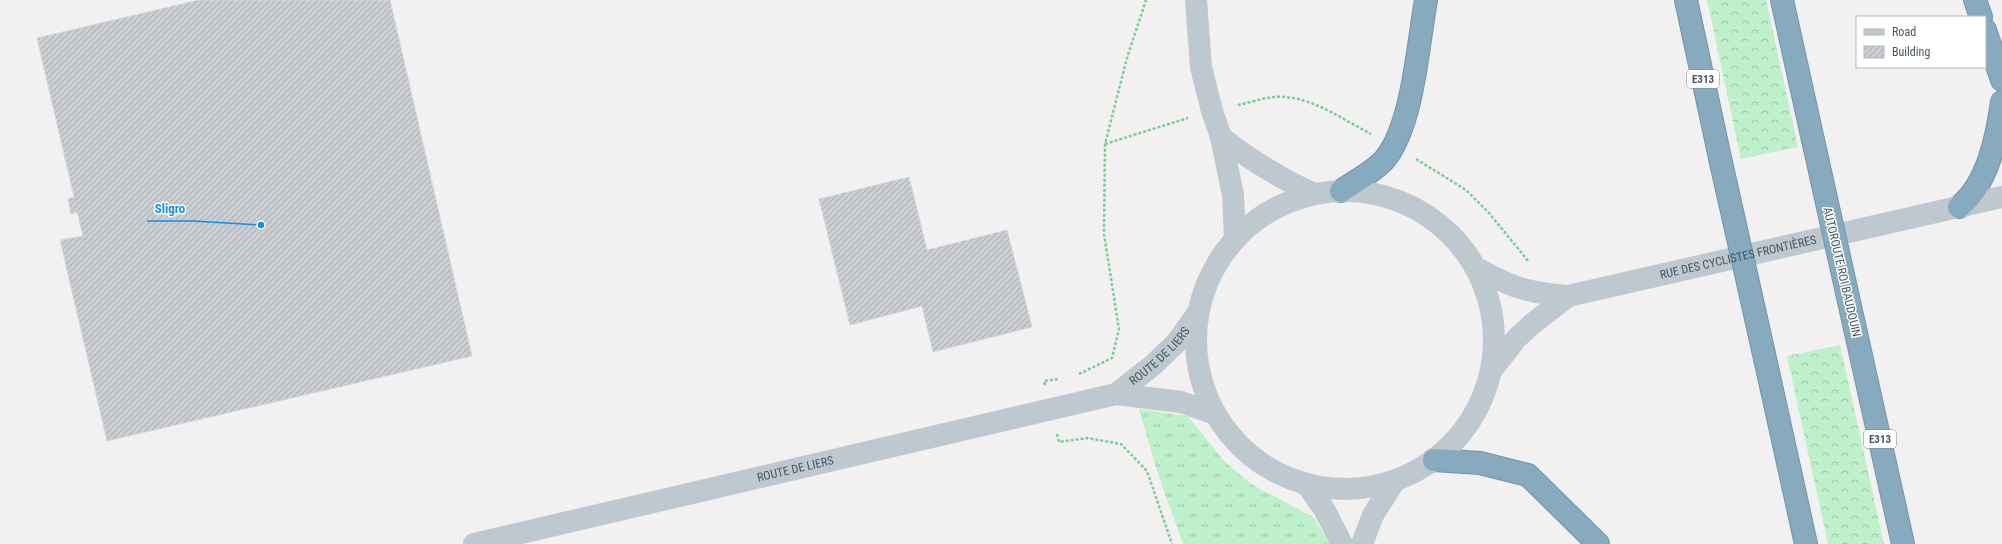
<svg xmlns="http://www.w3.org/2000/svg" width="2002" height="544" viewBox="0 0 2002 544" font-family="'Roboto Condensed',sans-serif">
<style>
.grass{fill:url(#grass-tufts)}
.forest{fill:url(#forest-crowns)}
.building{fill:url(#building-hatch);stroke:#d4d7db}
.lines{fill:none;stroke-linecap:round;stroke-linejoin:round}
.highway-casing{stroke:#7295ab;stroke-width:24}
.path{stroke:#76cf97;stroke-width:2.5;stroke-dasharray:3 2;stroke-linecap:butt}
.minor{stroke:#bdc9cf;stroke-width:22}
.highway{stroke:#87aabf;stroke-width:22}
.highway-bridge-casing{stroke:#7295ab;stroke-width:24;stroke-linecap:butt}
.highway-bridge{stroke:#87aabf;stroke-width:22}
.labels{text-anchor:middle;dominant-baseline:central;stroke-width:3;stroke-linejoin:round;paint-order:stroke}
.shield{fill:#fff;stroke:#7e898e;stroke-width:1}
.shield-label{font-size:11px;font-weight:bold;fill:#47565e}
.street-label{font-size:12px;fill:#47565e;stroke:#fff}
.leader{fill:none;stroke:#178de5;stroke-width:1.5}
.callout-dot{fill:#178de5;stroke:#fff;stroke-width:1.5}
.callout-label{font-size:13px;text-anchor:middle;font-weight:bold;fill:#178de5;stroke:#fff;stroke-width:3;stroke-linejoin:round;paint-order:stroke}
</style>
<defs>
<pattern id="grass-tufts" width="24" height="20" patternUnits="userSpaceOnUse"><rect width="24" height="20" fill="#bef0cb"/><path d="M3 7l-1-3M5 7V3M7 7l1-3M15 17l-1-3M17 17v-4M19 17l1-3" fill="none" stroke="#9cc5a8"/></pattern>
<pattern id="forest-crowns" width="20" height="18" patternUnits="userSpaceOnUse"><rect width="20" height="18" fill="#bef0cb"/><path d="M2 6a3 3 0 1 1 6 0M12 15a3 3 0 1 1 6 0" fill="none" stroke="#9cc5a8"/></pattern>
<pattern id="building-hatch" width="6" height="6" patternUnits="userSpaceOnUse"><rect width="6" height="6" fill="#caced2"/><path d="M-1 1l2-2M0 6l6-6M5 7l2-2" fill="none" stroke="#a6aaae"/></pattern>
</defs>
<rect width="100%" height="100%" fill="#f2f0f0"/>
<path class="grass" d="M1139,409l49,7 36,45 27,23 62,33 17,27h-147l-26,-73z"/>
<path class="forest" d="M1707,0h59l32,147 -57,12z
M1840,345l44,199h-56l-41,-188z"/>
<path class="building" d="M199,0h191l82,356 -365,85 -47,-201 23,-4 -6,-24 -6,2 -3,-15 6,-2 -37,-159z
M909,177l18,73 80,-20 25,97 -99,25 -11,-46 -72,19 -31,-126z"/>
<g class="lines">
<g class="highway-casing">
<path id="highway" d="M1686,0l34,158
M1782,0l31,140
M1975,0l6,17
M1985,30l17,50
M1341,191c14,-10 33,-19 44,-32 28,-34 33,-115 41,-159
M1959,207c29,-23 38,-70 43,-105
M1856,333l47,211
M1764,354l42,190
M1434,460l46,3 48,12 70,69"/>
</g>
<path class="path" d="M1238,105c11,-2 24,-7 36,-8 34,-3 68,22 97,37
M1105,144l83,-26
M1416,159l50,31 23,23 40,49
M1079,374l33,-16 7,-29 -15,-95 1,-90 22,-86 19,-58
M1045,385l-1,-4 15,-2
M1057,434l2,8 28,-4 34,6 26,27 25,73"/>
<g class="minor">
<path d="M1196,0l5,67 11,44 9,26 12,58 2,44"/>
<path d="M1221,137c30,24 59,41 93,57"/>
<circle cx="1345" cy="340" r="149"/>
<path id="s1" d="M1475,267c36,20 52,26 93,29l434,-99"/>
<path d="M1491,371l25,-32 15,-14 37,-29"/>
<path id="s2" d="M1116,394l36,-28 25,-24 20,-28"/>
<path d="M1307,485l17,24 18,35"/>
<path id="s3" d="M474,544l642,-150 65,8 34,12"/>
<path d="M1362,544l11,-29 21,-33"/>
</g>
<use href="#highway" class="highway"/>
<g class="highway-bridge-casing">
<path id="highway-bridge" d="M1813,140l43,193
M1720,158l44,196"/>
</g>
<use href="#highway-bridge" class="highway-bridge"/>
</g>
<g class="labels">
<g class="shield">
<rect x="1687" y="70" width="32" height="18" rx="3"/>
<rect x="1864" y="430" width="32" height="18" rx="3"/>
</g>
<g class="shield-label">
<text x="1703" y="79">E313</text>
<text x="1880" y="439">E313</text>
</g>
<g class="street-label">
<text stroke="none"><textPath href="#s1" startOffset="273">RUE DES CYCLISTES FRONTIÈRES</textPath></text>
<text transform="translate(1842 272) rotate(77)">AUTOROUTE ROI BAUDOUIN</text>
<text stroke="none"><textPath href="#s2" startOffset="58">ROUTE DE LIERS</textPath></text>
<text stroke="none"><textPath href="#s3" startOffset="330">ROUTE DE LIERS</textPath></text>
</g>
</g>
<path class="leader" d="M261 225L193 221H147"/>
<circle class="callout-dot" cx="261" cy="225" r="4"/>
<g class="callout-label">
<text x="170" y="213">Sligro</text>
</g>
<rect x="1856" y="16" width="130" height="52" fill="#ffffff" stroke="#b5bbbf"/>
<rect x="1864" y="29" width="20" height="6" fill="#bdc9cf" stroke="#b5bbbf"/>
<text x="1892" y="36" font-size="12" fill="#47565e">Road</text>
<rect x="1864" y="46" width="20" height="12" fill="url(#building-hatch)" stroke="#b5bbbf"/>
<text x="1892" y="56" font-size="12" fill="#47565e">Building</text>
</svg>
